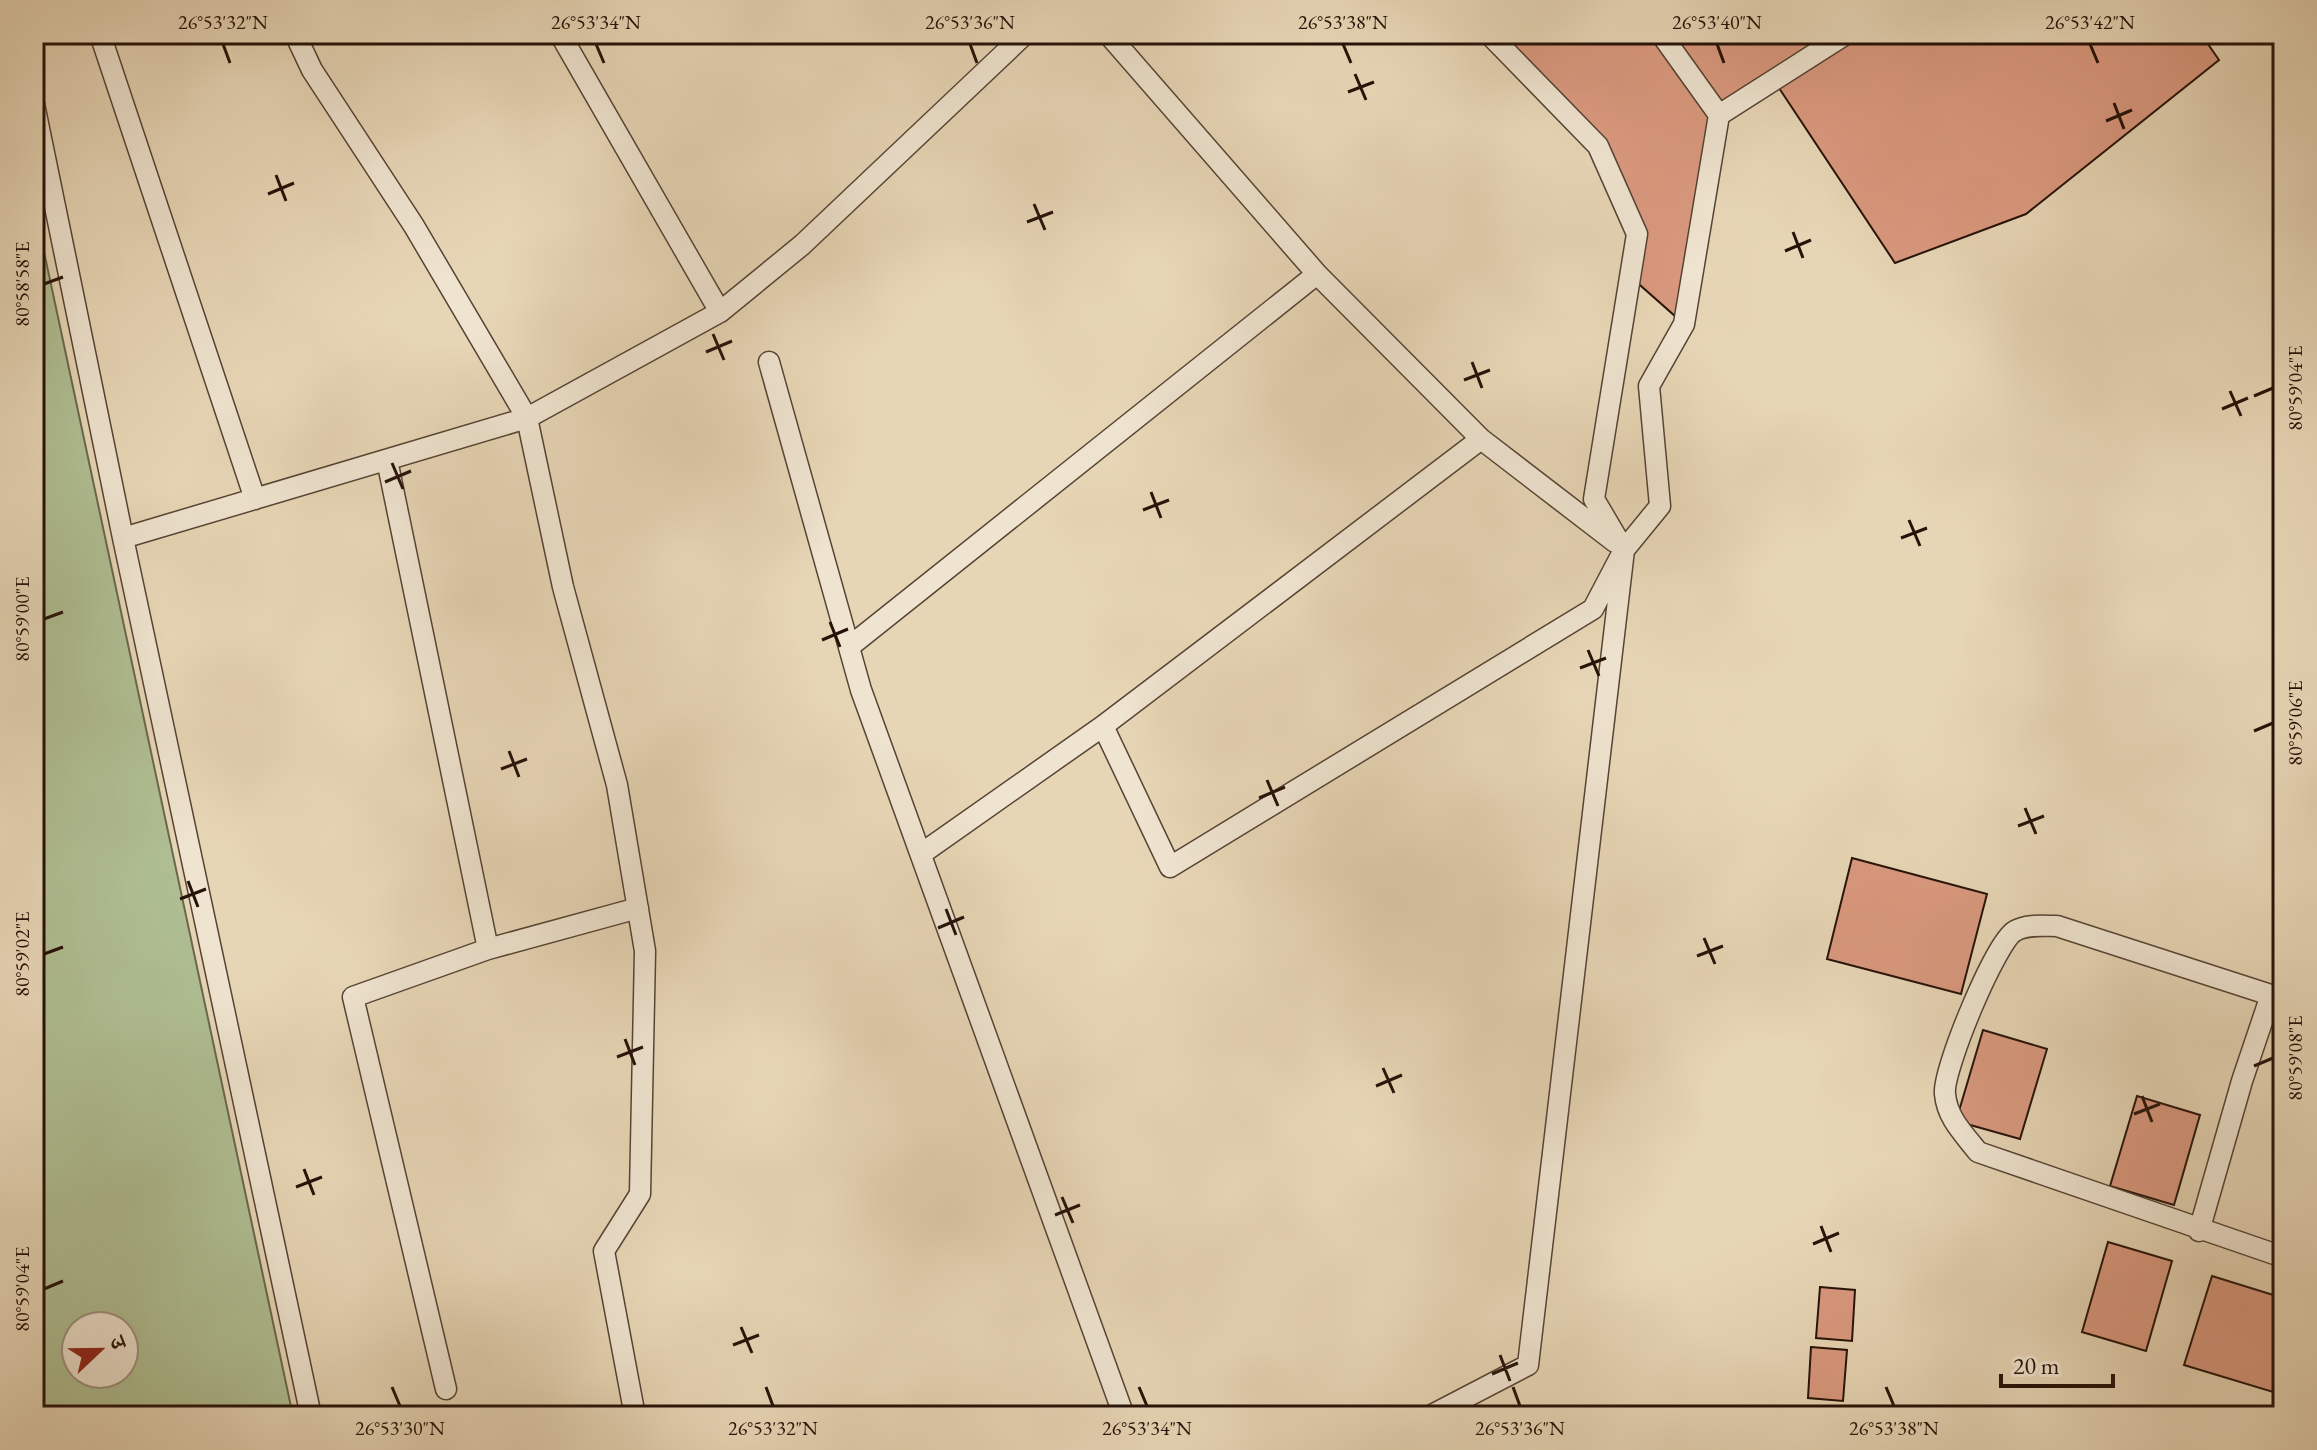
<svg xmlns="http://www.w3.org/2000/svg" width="2317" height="1450" viewBox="0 0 2317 1450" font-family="'EB Garamond','Noto Serif Devanagari',serif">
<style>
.green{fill:#afbf93;stroke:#6a684e;stroke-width:2;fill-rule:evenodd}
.building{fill:#da997f;stroke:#261209;stroke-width:2}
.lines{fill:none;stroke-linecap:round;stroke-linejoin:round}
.service-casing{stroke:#564334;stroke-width:23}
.service{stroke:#efe4d0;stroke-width:20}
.ticks{fill:none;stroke:#261209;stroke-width:3}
.neatline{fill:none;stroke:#261209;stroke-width:3}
.ticks-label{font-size:20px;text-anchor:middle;fill:#261209}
</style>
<rect width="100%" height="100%" fill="#e7d6b6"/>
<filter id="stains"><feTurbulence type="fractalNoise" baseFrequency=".0025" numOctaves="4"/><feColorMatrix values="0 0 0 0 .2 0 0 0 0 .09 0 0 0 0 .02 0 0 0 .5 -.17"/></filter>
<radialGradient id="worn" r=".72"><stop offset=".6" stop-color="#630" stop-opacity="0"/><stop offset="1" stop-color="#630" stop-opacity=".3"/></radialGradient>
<path class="green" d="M34,205l259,1211h-259zM76,1326h48v48h-48z"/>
<path class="building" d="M1489,34h357l-127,81 -35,209 -52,-46 5,-44 -39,-88z
M1857,34h344l18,26 -193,154 -131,49 -118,-178z
M1852,858l135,36 -26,100 -134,-35z
M1983,1030l64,19 -27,90 -64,-18z
M2137,1096l63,19 -26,90 -64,-19z
M2108,1242l64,19 -26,90 -64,-19z
M2212,1276l71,22v97l-99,-30z
M1820,1287l35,3 -3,51 -36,-3z
M1811,1347l36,3 -4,51 -35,-3z
M1807,1409l35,3v4h-36z"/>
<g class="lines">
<g class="service-casing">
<path id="service" d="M100,34l155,465
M295,34l17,36 102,156 113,192 36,169 54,198 28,166 -5,243 -36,57 31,165
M560,34l160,278
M1489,34l109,112 39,88 -43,265 30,51
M1661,34l58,81 127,-81
M34,104l89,434 188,878
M769,362l92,328 263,726
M1481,439l134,103
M387,460l101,489 150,-41
M123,538l404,-120 193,-106 82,-67 223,-211
M1624,550l36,-44 -11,-120 35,-62 35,-209
M849,647l468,-373 -209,-240
M1103,726l378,-287 -164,-165
M921,854l182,-128 67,141 423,-258 31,-59 -96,815 -98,51
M2283,999l-226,-73c-13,0 -30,-2 -42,5 -19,10 -73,140 -70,163 2,24 19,40 33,58l305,105
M2199,1231l43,-150 29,-86
M446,1389l-93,-392 135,-48"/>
</g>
<use href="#service" class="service"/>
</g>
<path class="ticks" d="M223,44l7,19M596,44l8,19M970,44l7,19M1343,44l8,19M1717,44l7,19M2090,44l8,19M1355,74l11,26M1348,92l26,-10M2114,103l10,26M2106,121l26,-11M276,175l10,26M268,194l26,-11M1034,204l11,26M1027,222l26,-10M1793,232l10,26M1785,251l26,-11M44,284l19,-7M713,334l11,26M706,352l26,-11M1472,362l10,26M1464,380l26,-10M2230,391l11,25M2254,396l19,-8M2222,409l26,-11M392,463l11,26M385,482l26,-11M1151,492l10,26M1143,510l26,-10M1909,520l11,26M1901,538l26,-10M44,619l19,-7M830,622l10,25M822,640l26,-11M1588,650l11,26M1580,668l26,-10M2254,731l19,-8M509,751l10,26M501,769l26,-10M1267,780l11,26M1259,798l26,-11M2025,808l11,26M2018,826l26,-10M188,881l10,26M180,899l26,-10M946,909l10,26M938,928l26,-11M1704,938l11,26M44,954l19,-7M1697,956l26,-10M625,1039l10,26M617,1057l26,-10M2254,1066l19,-8M1383,1068l11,25M1376,1086l26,-11M2142,1096l10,26M2134,1114l26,-10M304,1169l10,26M296,1187l26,-10M1062,1197l11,26M1055,1215l25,-10M1821,1226l10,26M1813,1244l26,-11M44,1289l19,-8M741,1327l11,26M733,1345l26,-10M1500,1355l10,26M1492,1374l26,-11M392,1387l8,19M766,1387l7,19M1139,1387l8,19M1513,1387l7,19M1886,1387l8,19"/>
<rect width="2317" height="1450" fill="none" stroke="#e7d6b6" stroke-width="88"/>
<g transform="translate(100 1350) rotate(68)"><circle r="38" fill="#efe4d0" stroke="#9f9080" stroke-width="2"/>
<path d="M0-6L14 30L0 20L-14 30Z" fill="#8f2418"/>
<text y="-12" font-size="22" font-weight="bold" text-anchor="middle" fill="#261209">उ</text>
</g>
<path d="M2001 1374v12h112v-12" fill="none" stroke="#261209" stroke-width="4"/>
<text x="2013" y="1374" font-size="24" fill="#261209" stroke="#efe4d0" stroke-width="6" paint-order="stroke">20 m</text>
<rect x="44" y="44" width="2229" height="1362" class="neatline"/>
<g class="ticks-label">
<text x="223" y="29">26°53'32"N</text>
<text x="596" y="29">26°53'34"N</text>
<text x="970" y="29">26°53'36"N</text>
<text x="1343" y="29">26°53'38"N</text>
<text x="1717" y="29">26°53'40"N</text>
<text x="2090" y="29">26°53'42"N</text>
<text transform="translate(22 284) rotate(-90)" y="7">80°58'58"E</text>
<text transform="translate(2295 388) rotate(-90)" y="7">80°59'04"E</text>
<text transform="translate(22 619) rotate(-90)" y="7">80°59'00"E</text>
<text transform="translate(2295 723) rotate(-90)" y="7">80°59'06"E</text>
<text transform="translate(22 954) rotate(-90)" y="7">80°59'02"E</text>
<text transform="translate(2295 1058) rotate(-90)" y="7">80°59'08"E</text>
<text transform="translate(22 1289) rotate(-90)" y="7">80°59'04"E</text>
<text x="400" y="1435">26°53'30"N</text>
<text x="773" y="1435">26°53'32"N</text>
<text x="1147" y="1435">26°53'34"N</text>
<text x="1520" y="1435">26°53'36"N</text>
<text x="1894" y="1435">26°53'38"N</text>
</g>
<rect width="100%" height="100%" filter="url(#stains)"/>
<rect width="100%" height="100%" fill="url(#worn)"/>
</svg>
